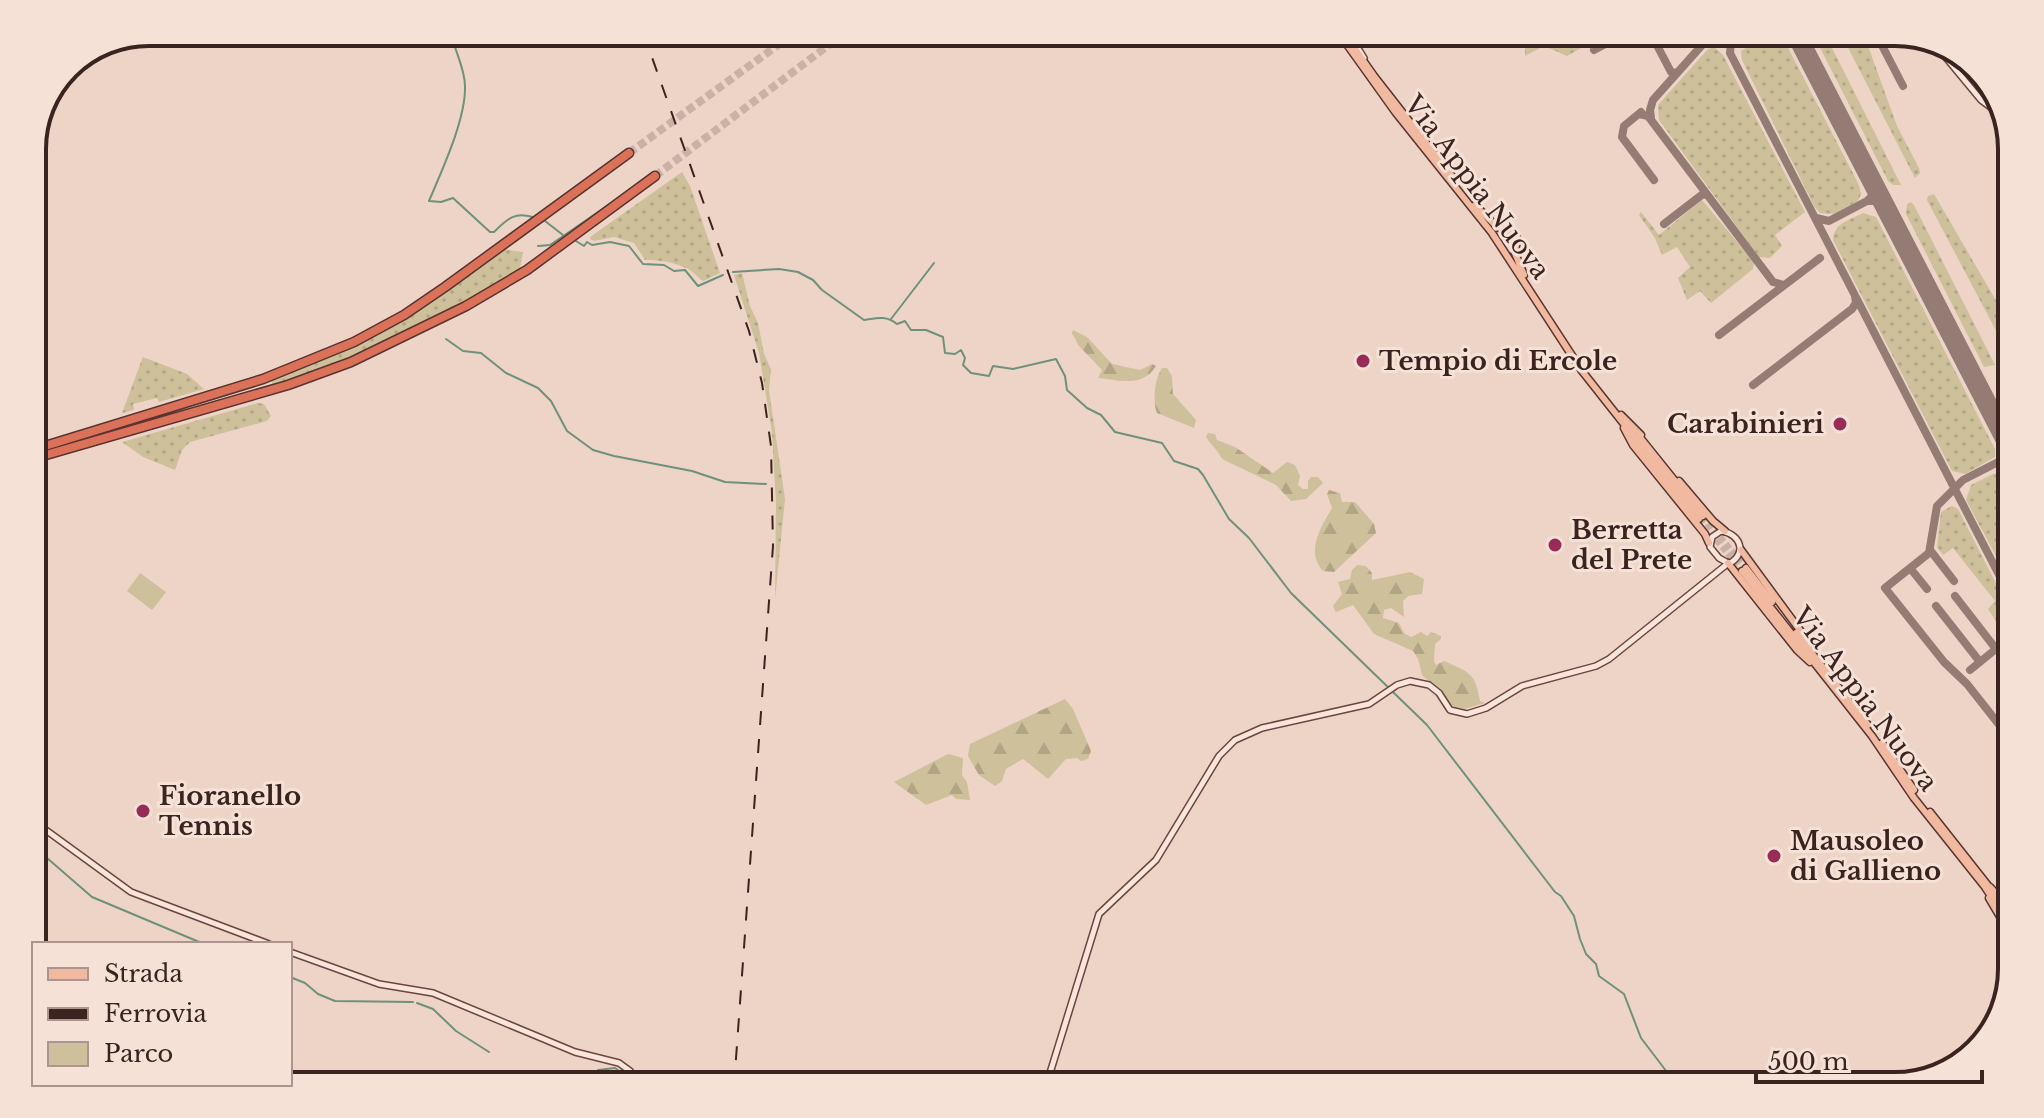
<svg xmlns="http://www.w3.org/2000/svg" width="2044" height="1118" viewBox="0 0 2044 1118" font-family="'Libre Baskerville',serif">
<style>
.green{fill:url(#green-dots)}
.forest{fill:url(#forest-firs)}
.pitch{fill:#cdc09b}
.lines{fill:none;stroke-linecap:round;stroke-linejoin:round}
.stream{stroke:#6f917c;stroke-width:2}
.taxiway{stroke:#947c74;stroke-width:8}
.runway{stroke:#947c74;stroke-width:20}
.primary-tunnel{stroke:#cab1a6;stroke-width:6;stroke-dasharray:6 3;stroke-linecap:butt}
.highway-tunnel{stroke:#cab1a6;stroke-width:8;stroke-dasharray:8 4;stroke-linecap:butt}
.secondary-casing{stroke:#6c453f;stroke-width:8}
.primary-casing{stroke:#583430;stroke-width:9}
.highway-casing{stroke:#583430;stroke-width:11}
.secondary{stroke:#f9e5db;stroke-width:5}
.primary{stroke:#f1b9a0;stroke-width:6}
.highway{stroke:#dc715a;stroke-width:8}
.rail{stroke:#3b2320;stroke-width:2;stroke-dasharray:14 14;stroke-linecap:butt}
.poi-dot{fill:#992c56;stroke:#f6e1d7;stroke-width:3}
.labels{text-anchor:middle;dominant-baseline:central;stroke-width:6;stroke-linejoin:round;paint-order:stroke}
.street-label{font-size:26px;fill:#3b2320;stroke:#f6e1d7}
.poi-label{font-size:26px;font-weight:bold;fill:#3b2320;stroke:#f6e1d7;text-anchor:start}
.rim{fill:none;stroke:#3b2320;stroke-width:4}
</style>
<defs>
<pattern id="green-dots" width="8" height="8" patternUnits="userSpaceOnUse" patternTransform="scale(2)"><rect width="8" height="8" fill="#cdc09b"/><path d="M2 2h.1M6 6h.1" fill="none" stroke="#b1a585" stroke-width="1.8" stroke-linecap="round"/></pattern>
<pattern id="forest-firs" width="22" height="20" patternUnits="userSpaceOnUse" patternTransform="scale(2)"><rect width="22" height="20" fill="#cdc09b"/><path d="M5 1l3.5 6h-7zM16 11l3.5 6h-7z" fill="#b1a585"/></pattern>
</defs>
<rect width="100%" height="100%" fill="#eed4c7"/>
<path class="green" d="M1542,32h67l-42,24 -23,-10 -19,10v-10z
M1812,32h12l77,153h-8l-5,-4z
M1840,32h23l34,94 22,42 1,5 -5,5z
M1768,34l15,4 76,147 2,9 -3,7 -24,13 -14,-1 -6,-7 -72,-146 -1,-9z
M1714,47l9,8 82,157 -30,23 7,11 -12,12 -11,-1 -100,-137 -1,-15 50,-56z
M682,172l8,14 30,87 -17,8c-5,-3 -11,-11 -17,-13 -13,-6 -26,-8 -41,-8l-11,-17 -20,-6 -20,4 -4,-2v-2z
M1934,194l78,134 -1,31 -84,-159 1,-4z
M1702,200l52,62 -1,7 -42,34 -11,-12 -13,9 -9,-22 12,-11 -13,-20 -15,8 -7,-17 -16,-23 2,-3 18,23z
M1911,202l3,3 81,160 -11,2 -78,-153 1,-10z
M1863,213l13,4 119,232v8l-30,17 -13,-3 -119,-231c1,-17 16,-20 30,-27z
M503,249l20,3 -3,17c-13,14 -36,24 -53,33 -62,33 -127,62 -194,84l-2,-6 86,-36z
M742,273l8,33 8,17 6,31 7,15 -2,21 16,109 -10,101 1,-96 -4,-72 -13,-79 -25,-78z
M143,357l44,17 17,15 -45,13 -2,-4 -24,6 1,6 -12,3z
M258,403l6,1 7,12 -4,5 -77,21 -8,8 -7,20 -32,-13 -21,-15z
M2001,473l8,4 3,6v103l-46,-86 5,-15 22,-11z
M1952,506l6,3 49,96 5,21 -4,4 -8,-3 -12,-18 7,-8 -42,-53 -10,7 -6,-8 4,-35z"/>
<path class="forest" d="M1073,330l14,7 25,27 28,6 12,-6 4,2c-13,22 -38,14 -58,12l4,-8 -23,-24 -7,-13z
M1162,368h5l5,8 1,18 23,26 -2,8 -37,-15c-5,-12 -2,-35 5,-45z
M1208,433l7,1 2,6 18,7 38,26 14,-11 8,3 5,11 -2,9 5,4h5v-8l3,-4h7l5,6 -17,16 -15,2 -15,-16 -54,-26c-4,-9 -11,-14 -16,-22z
M1329,490l11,3 2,9h13l19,22 2,9 -42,39 -11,-1c-18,-19 -2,-44 9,-63l-5,-14z
M1357,565l9,1 6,7v7l38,-8 14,7 -2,15 -14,2 -5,5 1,16 -13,-9 -7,2 -1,8 16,5 5,10 7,4 10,-5 6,4 4,-4 10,4v3l-6,5 -1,17 2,4 8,-4c26,12 31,11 36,40l5,2 -21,6 -14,-4 -9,-13 -19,-17 -4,-16 -5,-8 -39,-17 -21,-29 -17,7 -3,-6 9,-12 -4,-12 12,-3 2,-9z
M1065,699l8,10 18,42 -3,8 -7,2 -4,-3 -11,1 -18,20 -25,-20 -17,10 -4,12 -7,5 -16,-11 -11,-19 2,-12z
M948,754l15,4 -1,17 5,7 3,18 -14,-1 -4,-4 -26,10 -32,-23z"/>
<path class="pitch" d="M140,573l26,19 -14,18 -25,-19z"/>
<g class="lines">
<path class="stream" d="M454,44c4,13 11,28 11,42 1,33 -23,84 -36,115l12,1 12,-4 37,34h4c14,-14 21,-21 42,-14
M545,221l18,14
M576,241l8,5 3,-4 5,3 18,-3 19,4 14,18 21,1 10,6 11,-1 13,16 25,-11
M538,246l12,-1 70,-48
M733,272l46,-3 19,3 15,8 9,10 42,30c13,-2 22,-5 33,4l8,-3 6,9h15l17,7 2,16 10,1 6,-4 4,8 -2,7 8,8 18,3 4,-10 20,3 43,-10 9,17 2,14 20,18 14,7 14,17 47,11 12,18 24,8 5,6 26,44 20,19 42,55 136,132 128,167 6,4 13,20 6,23 6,15 10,10 3,12 25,18 17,44 29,38 19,10
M891,319l43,-56
M446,339l17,12 18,2 25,20 32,15 13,13 16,30 26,19 21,6 78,15 33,11 41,2
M32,845l60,52 112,47
M290,977l15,6 13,11 17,7 78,1
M417,1003l16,6 23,22 33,21
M598,1070l17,-2 10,7 4,11"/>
<path class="taxiway" d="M1650,32l21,40 6,1
M1875,32l28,54
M1736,33l-5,9 -1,11 282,547
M1594,50l34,-18
M1641,112l-17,14 -2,11 32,43
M1639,114l9,2 125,166 11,3
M1651,118l-1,-8 3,-10 50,-56 31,-10
M1868,201h11l6,5
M1816,218l13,3 38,-20 5,-5 2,-11
M1664,224l39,-30 3,1
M1719,335l101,-77
M1753,385l99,-76 4,-6 -1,-7
M2006,441l1,11 -3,7 -41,21 -26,26 -8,47 -44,35 59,74 23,22 45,57
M1930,550l24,31
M1910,568l17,21
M1955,596l41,53
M1936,606l44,56
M1970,670l42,-34"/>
<path class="runway" d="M1795,32l217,420"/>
<path class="primary-tunnel" d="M1703,516l43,52
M1699,519l43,52"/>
<path class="highway-tunnel" d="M629,153l167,-121
M655,176l191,-144"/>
<g class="secondary-casing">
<path id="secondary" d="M1348,32l16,26
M1933,42l48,58 23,17
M32,820l99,72 138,52
M290,952l89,32 54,9 142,59 44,11 11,8 8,15
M1046,1086l53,-172 57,-54 63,-104 16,-16 27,-12 107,-24 28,-19 13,-4 19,4 10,8 11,17 17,4 19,-6 36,-22 74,-20 13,-7 117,-94c22,-9 16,-31 -5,-34l-9,6 -2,10 9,11 9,5"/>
</g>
<g class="primary-casing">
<path id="primary" d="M1338,32l58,81 96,120 90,138 117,148
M1343,32l31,44 78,100
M1475,205l22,22 15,6
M1517,238l-2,15 9,22
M1621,415l20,20
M1624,428l9,17 72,89 4,9
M1638,435l65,81
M1679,481l34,40 12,10
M1741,550l72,98
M1728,563l69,87 13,12
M1746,568l26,34
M1742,571l130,165 42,62 71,89 27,41
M1796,633l72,92
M1882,743l32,47
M1930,812l60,76
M1990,887l22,24
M1989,898l23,39"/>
</g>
<g class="highway-casing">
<path id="highway" d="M32,450l231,-71 91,-37 50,-27 41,-28 184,-134
M32,459l256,-74 63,-23 115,-56 61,-36 128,-94"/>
</g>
<use href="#secondary" class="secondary"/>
<use href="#primary" class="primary"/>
<use href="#highway" class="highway"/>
<path class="rail" d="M643,32l106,299 13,52 9,63 2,100 -39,540
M1948,46l46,42"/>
</g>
<g class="poi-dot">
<circle cx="1363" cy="361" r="8"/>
<circle cx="1840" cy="424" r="8"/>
<circle cx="1555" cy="545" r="8"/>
<circle cx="143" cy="811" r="8"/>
<circle cx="1774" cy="856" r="8"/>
</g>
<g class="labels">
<g class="street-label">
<text transform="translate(1477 187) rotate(53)">Via Appia Nuova</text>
<text transform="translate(1865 699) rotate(53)">Via Appia Nuova</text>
</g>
<g class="poi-label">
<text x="1379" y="361">Tempio di Ercole</text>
<text x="1824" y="424" text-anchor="end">Carabinieri</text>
<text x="1571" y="530">Berretta<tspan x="1571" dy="30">del Prete</tspan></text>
<text x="159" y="796">Fioranello<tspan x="159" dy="30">Tennis</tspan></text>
<text x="1790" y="841">Mausoleo<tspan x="1790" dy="30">di Gallieno</tspan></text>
</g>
</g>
<path d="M0 0H2044V1118H0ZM149 46H1895A103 103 0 0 1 1998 149V969A103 103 0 0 1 1895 1072H149A103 103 0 0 1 46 969V149A103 103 0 0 1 149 46Z" fill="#f6e1d7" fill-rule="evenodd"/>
<path class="rim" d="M149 46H1895A103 103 0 0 1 1998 149V969A103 103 0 0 1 1895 1072H149A103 103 0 0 1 46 969V149A103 103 0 0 1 149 46Z"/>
<rect x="32" y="942" width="260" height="144" fill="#f6e1d7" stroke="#ab958e" stroke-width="2"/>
<rect x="48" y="968" width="40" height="12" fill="#f1b9a0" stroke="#ab958e" stroke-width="2"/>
<text x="104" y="982" font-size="24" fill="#3b2320">Strada</text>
<rect x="48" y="1008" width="40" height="12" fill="#3b2320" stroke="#ab958e" stroke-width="2"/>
<text x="104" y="1022" font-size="24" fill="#3b2320">Ferrovia</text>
<rect x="48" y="1042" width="40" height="24" fill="#cdc09b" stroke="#ab958e" stroke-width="2"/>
<text x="104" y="1062" font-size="24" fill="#3b2320">Parco</text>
<path d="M1756 1070v12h226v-12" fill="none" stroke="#3b2320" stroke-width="4"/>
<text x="1768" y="1070" font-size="24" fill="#3b2320" stroke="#f6e1d7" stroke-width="6" paint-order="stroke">500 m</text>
</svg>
